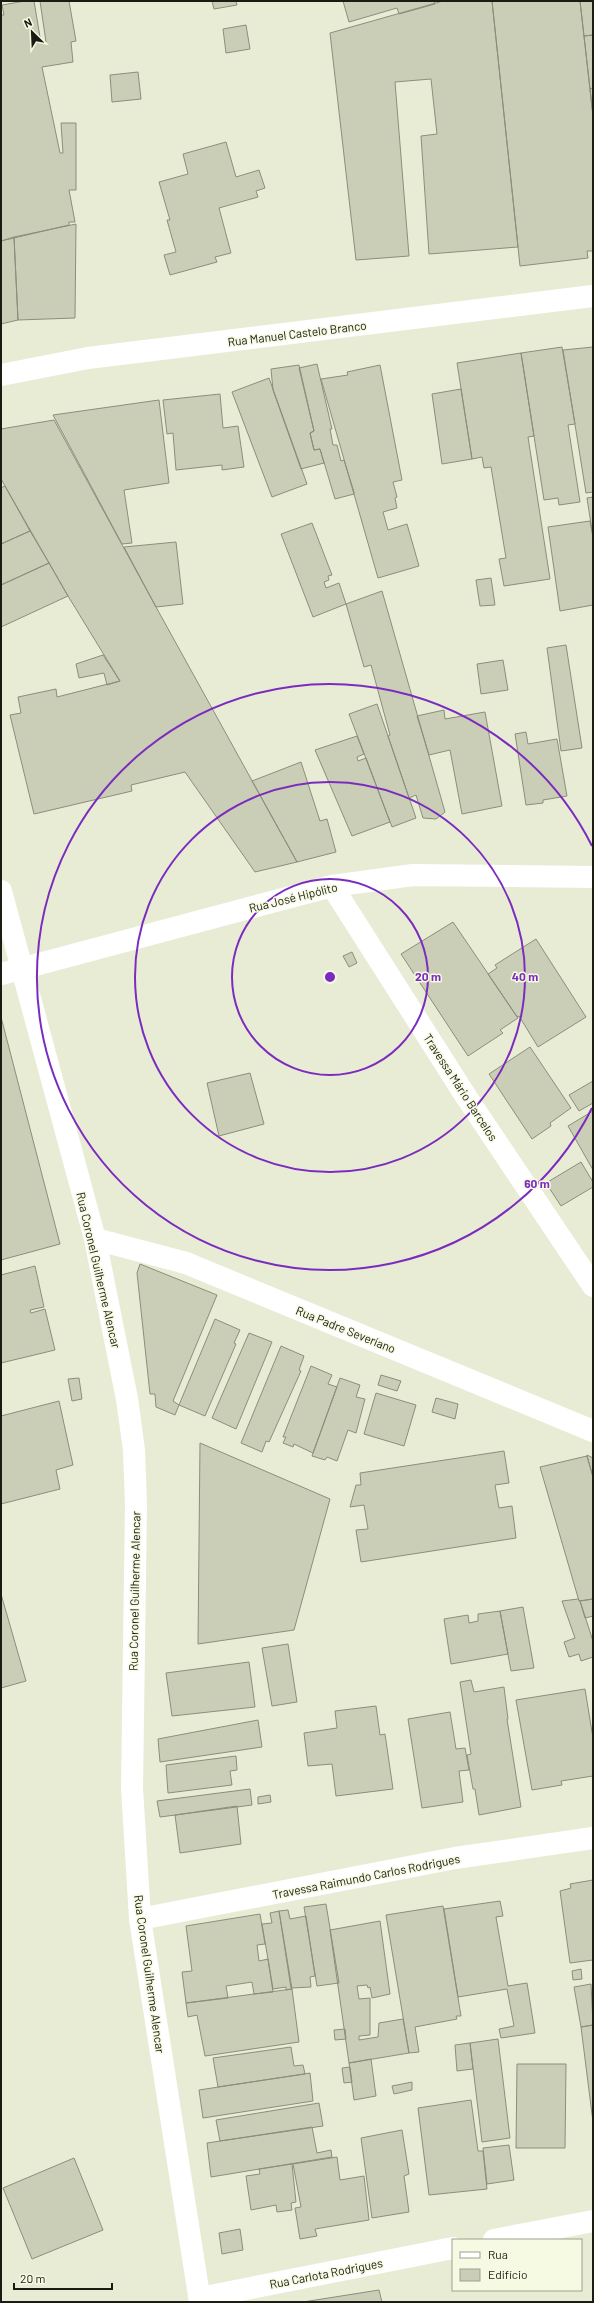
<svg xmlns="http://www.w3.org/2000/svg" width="594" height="2303" viewBox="0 0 594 2303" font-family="Barlow,sans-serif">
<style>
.building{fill:#cbceb7;stroke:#8b8e79}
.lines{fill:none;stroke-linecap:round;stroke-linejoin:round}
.minor{stroke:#fff;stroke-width:22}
.major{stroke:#fff;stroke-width:22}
.ring{fill:none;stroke:#7b2cbf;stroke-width:2}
.labels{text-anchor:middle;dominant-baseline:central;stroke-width:3;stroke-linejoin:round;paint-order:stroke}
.street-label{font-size:12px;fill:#1a1c13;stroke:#f6fae2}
.centre{fill:#7b2cbf;stroke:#f6fae2;stroke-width:2}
.ring-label{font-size:12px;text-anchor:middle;font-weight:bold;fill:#7b2cbf;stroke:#f6fae2;stroke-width:3;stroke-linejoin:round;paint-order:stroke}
</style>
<rect width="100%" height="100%" fill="#e9ecd5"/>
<path class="building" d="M25,1h9l7,42 5,-1 -6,-41h29l7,40 -5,1 2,20 -31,5 18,86h3l-2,-30h15v67h-7l6,32h-6v3l-68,16v-226h3l-2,-10z
M212,1h24l1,4 -23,4z
M343,1h91l1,3 -36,10 -2,-6 -48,14z
M492,1h88l13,115v135h-6l1,7 -68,8z
M492,1l26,246 -89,7 -8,-118 16,-2 -6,-55 -36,3 14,174 -53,4 -26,-227 113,-32z
M580,1h13v34l-9,1z
M246,25l4,24 -24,4 -3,-24z
M593,35v53l-3,1 -6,-53z
M138,72l3,27 -29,3 -2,-27z
M593,88v28l-3,-27z
M226,142l10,35 23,-7 6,18 -9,3 2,6 -39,11 12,45 -16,4 2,5 -47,13 -6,-20 12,-3 -9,-32h3l-11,-38 29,-8 -5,-20z
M76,224l-1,94 -57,2 -4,-83z
M14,237l4,83 -17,4v-83z
M562,347l13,77 -7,1 12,77 -21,3 -1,-7 -14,2 -23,-147z
M593,347v145l-7,1 -23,-143z
M521,353l13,83 -6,1 22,142 -46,7 -5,-27 7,-1 -15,-91 -7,1 -2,-11 -10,2 -15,-96z
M317,364l15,65h-2l3,16h4l4,16 3,-1 10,32v2l-19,5 -15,-50 -6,1 -4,-17 4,-2 -15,-63z
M299,365l15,66 -4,2 4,17 6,-1 4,14 -23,6 -28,-79 -2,-21z
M380,365l22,115 -9,2 4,15 -2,1 2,10 -14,4 5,18 19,-6 12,42 -41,12 -57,-199 27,-4 -1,-3z
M269,378l38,106 -35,13 -40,-105z
M461,389l11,70 -30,5 -10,-70z
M220,394l3,34 15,-2 6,41 -22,3v-5l-46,5 -3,-37 -6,1 -4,-34z
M159,400l10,83 -45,7 8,53 -10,1 -69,-129z
M54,420l102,187 141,255 -42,10 -70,-100 -54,13 1,6 -98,23 -24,-99 11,-2 -3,-16 38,-8 1,8 63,-16 -52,-85 -67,-117v-50z
M5,486l25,45 -29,13v-56z
M593,497v40l-6,-39z
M590,521l3,16v68l-33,6 -12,-84z
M312,523l20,52 -4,1 1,4 -5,2 2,6 13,-5 7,21 -33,13 -32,-83z
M30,531l19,32 -48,22v-41z
M176,542l7,62 -27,3 -32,-60z
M49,563l19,33 -67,31v-42z
M491,578l4,27 -15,1 -4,-26z
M382,591l63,221 -9,7 -13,-1 -7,-23 -7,3 -21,-62 2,-1 -19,-70 -7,2 -18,-63z
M566,645l16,103 -21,3 -14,-103z
M103,655l17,26 -13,4 -3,-12 -25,5 -3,-14z
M503,660l5,30 -27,4 -4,-30z
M377,704l39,114 -24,9 -43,-113z
M444,710l1,9 40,-7 17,94 -40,8 -12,-64 -21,5 -12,-39z
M526,732l2,12 29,-5 10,57 -24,4v3l-17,2 -11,-71z
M357,736l7,18 -7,3 1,4 8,-3 24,64 -38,14 -37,-86z
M301,762l19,59 7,-2 9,33 -39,10 -45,-81z
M453,922l65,96 -18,12 3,3 -35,23 -67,-102z
M536,939l50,78 -48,30 -19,-31 -2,1 -29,-43 9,-6 -2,-3z
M352,952l5,11 -8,4 -6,-11z
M1,1017l59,227 -59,16z
M530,1047l41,61 -21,15 1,3 -19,13 -43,-65z
M250,1073l14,51 -45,12 -12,-53z
M593,1081v22l-14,8 -10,-16z
M593,1111v59l-25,-44z
M581,1162l12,20v5l-32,19 -15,-23z
M140,1264l77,31 -44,106 6,4 -4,10 -19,-8 -1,-13h-5l-13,-121z
M35,1266l9,41 -14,3 1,3 14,-4 10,41 -54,13v-88z
M215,1319l25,11 -6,13 2,1 -31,72 -26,-11z
M249,1333l23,9 -36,87 -24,-11z
M281,1346l23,10 -5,14 2,1 -32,71 -3,-1 -4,11 -21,-9z
M311,1366l21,9 -4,9 9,3 -24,66 -19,-9 -1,3 -10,-4 3,-6h-3z
M381,1375l20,6 -4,10 -19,-6z
M79,1378l3,21 -10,2 -4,-22z
M340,1378l20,7 -4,12 9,2 -9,34 -8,-3 -11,31 -10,-4 -2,3 -13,-4z
M376,1393l40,12 -12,41 -40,-12z
M436,1398l22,6 -3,15 -23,-7z
M59,1401l14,64 -17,5 4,19 -59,15v-88z
M200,1443l130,56 -36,131 -96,14z
M504,1451l5,32 -14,2 4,23 13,-2 4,32 -155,24 -5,-32 12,-1 -4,-24 -14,2 6,-22h5l-1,-12z
M587,1455l6,3v19l-6,-21z
M587,1456l6,21v122l-14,2 -39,-134z
M1,1594l25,87 -25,7z
M578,1599l2,2 13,40v16l-12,4 -2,-7 -10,3 -5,-15 11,-4 -13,-37z
M593,1599v17l-8,2 -5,-17z
M523,1607l11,61 -23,3 -11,-60z
M500,1611l8,43 -57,10 -7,-45 24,-4 1,8 9,-2v-7z
M288,1644l9,58 -25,4 -10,-58z
M249,1662l6,45 -83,9 -6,-43z
M471,1680l3,12 30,-5 4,32h-1l14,88 -42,8 -4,-26h-2l-6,-34 4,-1 -11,-72z
M585,1689l8,49v38l-32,5 1,4 -30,5 -16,-90z
M376,1706l4,29 5,-1 8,55 -57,7 -4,-32 -24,2 -4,-33 33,-5 -2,-17z
M450,1712l6,37 9,-1 4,22 -10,1 4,31 -41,6 -14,-89z
M258,1720l4,27 -102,15 -2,-23z
M236,1756l1,14 -7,1 2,14 -64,8 -2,-28z
M250,1789l2,16 -92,12 -3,-16z
M270,1795l1,7 -13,2v-7z
M237,1806l4,38 -61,9 -5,-38z
M593,1880v80l-23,3 -10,-72 11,-3 -1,-4z
M500,1901l3,15 -7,1 12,69 19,-3 8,50 -34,5 -2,-9 15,-3 -7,-37 -49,8 -14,-88z
M326,1904l13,79 -22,3 -13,-79z
M443,1906l18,110h-5l1,3 -42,8 4,25 -10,1 -23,-138z
M288,1910l2,9 16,-3 9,60 -5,1 1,10 -20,1 -12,-77z
M279,1911l13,78 -6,1v-3l-13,2 -11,-65 10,-1 -2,-10z
M260,1914l5,30 -8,1 2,16 9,-2 5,33 -19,2 -2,-12 -26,4 2,12 -42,5 -4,-31 10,-1 -6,-45z
M380,1921l10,73 -18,4 -2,-11 -2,1 -1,-3 -10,1 2,13 11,-1v37l-11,1v4l19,-3 1,-14 24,-4 6,34 -60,10 -19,-133z
M581,1969l1,10 -9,1 -1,-9z
M591,1984l2,41 -12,2 -7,-40z
M292,1989l7,53 -94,14 -8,-41 -9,2 -2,-14z
M593,2025v97l-12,-95z
M345,2029l1,10 -11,1 -1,-10z
M498,2039l12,99 -28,4 -12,-99z
M470,2043l3,26 -16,2 -2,-26z
M291,2047l3,19 9,-1 2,9 -87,13 -5,-29z
M371,2059l5,37 -22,4 -5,-37z
M517,2064h49l-1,84h-49z
M350,2067l2,15 -8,1 -2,-15z
M310,2073l3,28 -110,17 -4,-28z
M412,2082v8l-18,4 -2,-8z
M471,2100l7,51h5l4,38 -58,6 -11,-87z
M319,2103l4,23 -103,15 -4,-21z
M312,2127l5,26 14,-3 1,7 -121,20 -4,-34z
M402,2130l7,44 -5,2 5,36 -37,6 -11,-80z
M509,2145l5,35 -27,4 -4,-36z
M337,2157l3,23 24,-4 5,44 -54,9 2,7 -17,3 -5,-31 6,-1 -8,-43z
M74,2158l29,72 -71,29 -29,-71z
M292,2164l4,38 -5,1 1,7 -15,2 -1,-7 -25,5 -5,-34 14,-2 -1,-5z
M240,2229l3,21 -21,4 -3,-21z
M379,2290l3,12h-79z"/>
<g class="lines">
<path class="minor" d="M1,375l87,-17 505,-62
M332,886l135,212 126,188
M1,891l94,348 32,160 7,51 2,55 -4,283 8,131 60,383
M95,1239l91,24 407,168
M140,1919l315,-61 138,-20
M494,2240l99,-19
M200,2298l253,-50"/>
<path class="major" d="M1,974l331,-88 81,-11 180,2"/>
</g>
<g class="ring">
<circle cx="330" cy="977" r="98"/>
<circle cx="330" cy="977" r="195"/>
<path d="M592 1108A293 293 0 1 1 592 846"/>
</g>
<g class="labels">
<g class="street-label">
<text transform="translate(297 333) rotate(-7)">Rua Manuel Castelo Branco</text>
<text transform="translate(293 897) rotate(-14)">Rua José Hipólito</text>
<text transform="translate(461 1087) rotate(57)">Travessa Mário Barcelos</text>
<text transform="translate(99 1270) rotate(77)">Rua Coronel Guilherme Alencar</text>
<text transform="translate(346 1329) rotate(22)">Rua Padre Severíano</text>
<text transform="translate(134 1591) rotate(-89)">Rua Coronel Guilherme Alencar</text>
<text transform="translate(366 1876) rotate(-11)">Travessa Raimundo Carlos Rodrigues</text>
<text transform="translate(150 1974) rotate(82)">Rua Coronel Guilherme Alencar</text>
<text transform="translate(326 2273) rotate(-11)">Rua Carlota Rodrigues</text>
</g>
</g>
<circle cx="330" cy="977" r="6" class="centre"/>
<g class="ring-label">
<text x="428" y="981">20 m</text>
<text x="525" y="981">40 m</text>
<text x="537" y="1188">60 m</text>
</g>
<rect width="594" height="2303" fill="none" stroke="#1a1c13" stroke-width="4"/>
<rect x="452" y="2239" width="130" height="52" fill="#f6fae2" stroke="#9ea18f"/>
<rect x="460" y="2252" width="20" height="6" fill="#ffffff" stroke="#9ea18f"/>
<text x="488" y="2259" font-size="12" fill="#1a1c13">Rua</text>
<rect x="460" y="2269" width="20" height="12" fill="#cbceb7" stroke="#9ea18f"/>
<text x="488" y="2279" font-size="12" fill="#1a1c13">Edifício</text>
<g transform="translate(32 32) rotate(336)" stroke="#f6fae2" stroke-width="3" paint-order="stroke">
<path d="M0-3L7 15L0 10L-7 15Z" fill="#1a1c13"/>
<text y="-6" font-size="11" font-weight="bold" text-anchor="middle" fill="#1a1c13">N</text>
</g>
<path d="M14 2283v6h98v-6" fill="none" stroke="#1a1c13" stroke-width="2"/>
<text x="20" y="2283" font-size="12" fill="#1a1c13" stroke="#f6fae2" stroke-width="3" paint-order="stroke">20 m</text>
</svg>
